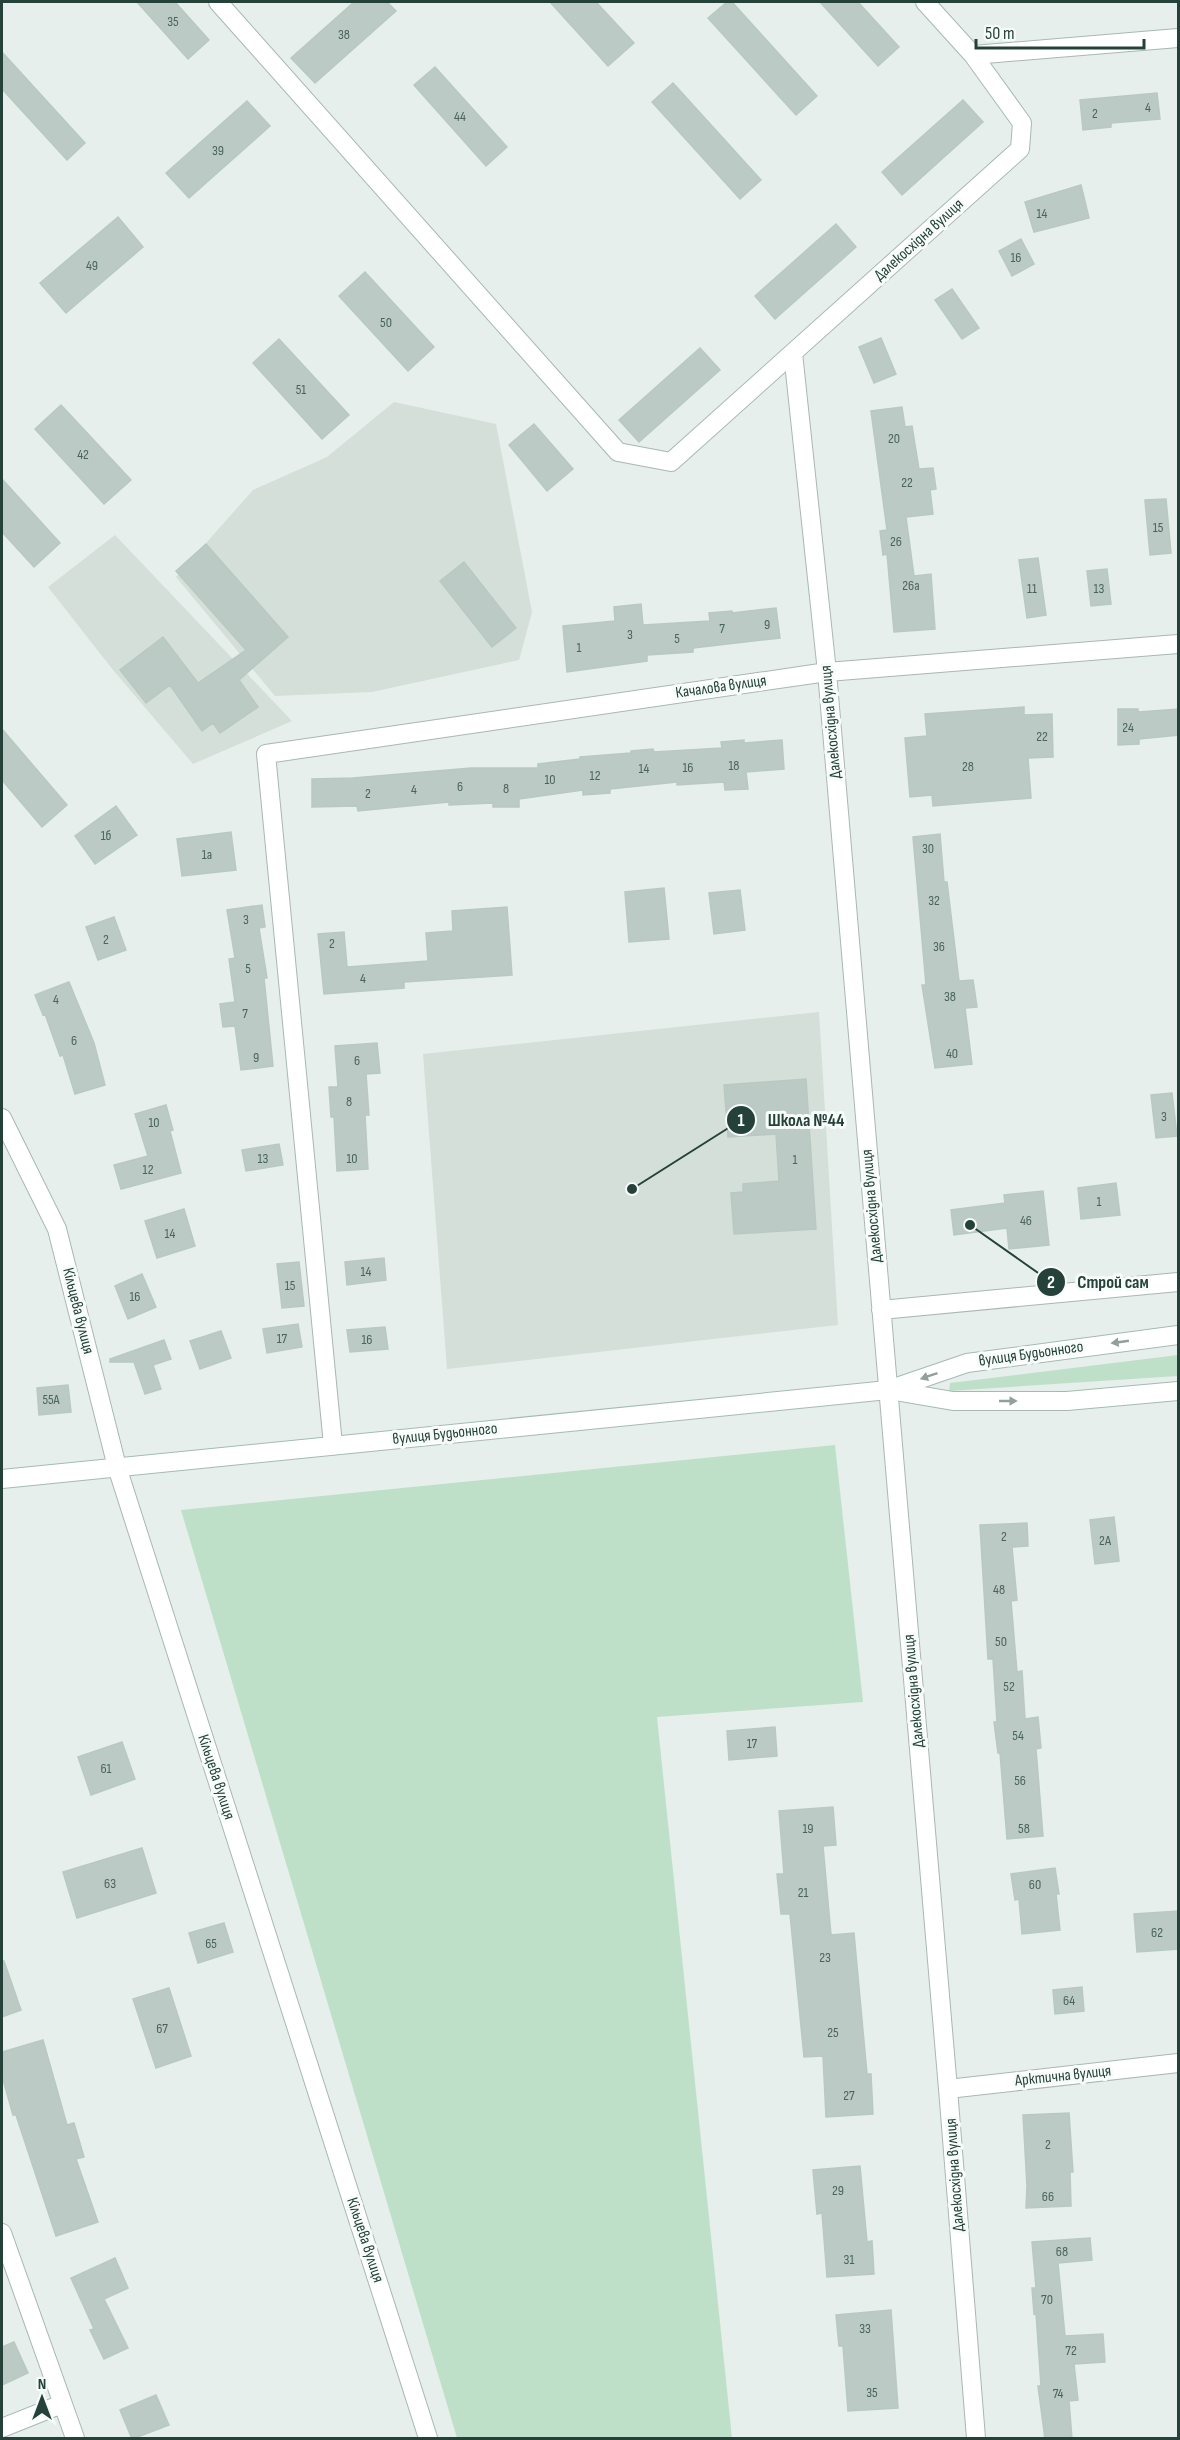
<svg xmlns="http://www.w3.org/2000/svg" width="1180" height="2440" viewBox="0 0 1180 2440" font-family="'Sofia Sans Condensed',sans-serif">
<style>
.built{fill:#d4dfda}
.green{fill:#bfe0c8}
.building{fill:#bbcac4;stroke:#b8c9c2;stroke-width:1.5}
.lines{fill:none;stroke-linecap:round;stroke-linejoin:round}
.minor-casing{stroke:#a8b8b2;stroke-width:20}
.secondary-casing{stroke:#a4bbb3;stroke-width:20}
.minor{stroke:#fff;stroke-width:18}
.secondary{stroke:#fff;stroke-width:18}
.oneway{fill:#92a09c}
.labels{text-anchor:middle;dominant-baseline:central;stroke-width:6;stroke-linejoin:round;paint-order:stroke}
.number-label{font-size:14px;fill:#4a645c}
.street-label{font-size:16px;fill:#24423a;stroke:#f7fbf9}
.leader{fill:none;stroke:#24423a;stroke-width:2}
.callout-dot{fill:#24423a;stroke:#f7fbf9;stroke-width:2}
.mark-label{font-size:18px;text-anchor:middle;font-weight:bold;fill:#fff}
.callout-label{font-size:18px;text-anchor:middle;font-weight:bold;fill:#24423a;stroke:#f7fbf9;stroke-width:6;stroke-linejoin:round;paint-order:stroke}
</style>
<rect width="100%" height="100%" fill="#e6efeb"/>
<path class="built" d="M394,402l102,22 36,188 -13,48 -147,32 -97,4 -99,-119 77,-87 74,-33z
M115,535l177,186 -99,43 -80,-94 -65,-83z
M819,1012l19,313 -391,44 -24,-315z"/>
<path class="green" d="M1178,1355v21l-229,15 1,-8z
M835,1445l28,257 -206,15 75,721h-275l-276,-928z"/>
<path class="building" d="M137,2h38l34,38 -21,19z
M354,2h33l9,9 -81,72 -24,-25z
M550,2h46l38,41 -26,23z
M727,2h5l85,94 -21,19 -88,-97z
M820,2h38l41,45 -21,19z
M2,52l83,91 -18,17 -65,-71z
M435,67l72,80 -21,19 -72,-81z
M673,83l88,97 -21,19 -88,-97z
M1157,93l3,26 -49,4v4l-28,3 -3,-30z
M963,100l20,22 -81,73 -20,-23z
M247,101l23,25 -81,72 -23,-25z
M1081,185l8,33 -55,14 -9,-30z
M118,217l25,30 -77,66 -26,-30z
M836,224l20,23 -81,72 -20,-23z
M1021,239l13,25 -22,12 -13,-25z
M365,272l69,75 -26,24 -69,-75z
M952,289l27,39 -17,11 -27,-39z
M881,338l15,36 -22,9 -15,-36z
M279,339l70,76 -27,24 -69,-76z
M700,348l20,22 -81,72 -20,-22z
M61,405l70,75 -27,24 -69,-75z
M902,407l3,20 7,-1 7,43 14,-1 3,21 -6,1 3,24 -27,3 8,59 17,-2 4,55 -41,3 -7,-78 -4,1 -3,-24 7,-1 -16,-119z
M534,424l39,45 -26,22 -38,-46z
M2,479l58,64 -26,24 -32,-35z
M1166,499l5,54 -21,2 -5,-55z
M206,544l82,93 -49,43 19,27 -38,26 -7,-10 -11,8 -32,-46 -24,18 -26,-33 43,-33 35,46 48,-33 -70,-79z
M1038,558l8,57 -19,3 -8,-58z
M464,562l52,66 -24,19 -52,-66z
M1107,569l4,35 -20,2 -4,-35z
M641,604l2,21 67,-4 -1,-8 23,-2v2l44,-5 4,30 -87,10v4l-46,3v6l-80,11 -4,-46 52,-5 -1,-14z
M1024,707v8l28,-1 1,43 -25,1 3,40 -98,8 -1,-11 -22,2 -5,-59 22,-2 -2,-22z
M1118,709h20v3l41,-3v26l-40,4v5l-21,1z
M2,729l65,76 -25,22 -40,-47z
M744,740v3l38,-3 2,29 -38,3 2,17 -23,1 -1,-8 -47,3v-3l-67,7v4l-27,2v-5l-64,9v8h-26v-4l-44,2v-3l-91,9 -1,-5 -45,1v-28l41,-1 118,-10h67v-4l42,-5v-2l51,-4v-2l22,-2 1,3 68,-4 -1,-6z
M116,806l21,29 -42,29 -20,-28z
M231,832l5,38 -54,6 -5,-37z
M940,834l4,48h3l12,99 14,-1 4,27 -12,1 7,56 -37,4 -13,-83h4l-13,-148z
M664,888l5,51 -40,3 -4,-50z
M740,890l5,40 -31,4 -5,-41z
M262,905l3,22 -6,1 8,50h-3l9,88 -32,4 -6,-44 -12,1 -3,-23 15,-2 -6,-43 6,-1 -8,-48z
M507,907l5,68 -108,7v6l-80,6 -6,-60 26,-2 3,35 81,-6 -2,-28 27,-2 -1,-20z
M114,917l12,33 -28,10 -12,-33z
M69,982l25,61 11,42 -30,9 -12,-39 -3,1 -15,-42 -2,1 -8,-20z
M377,1043l3,30 -14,1 3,41h-4l3,54 -31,2 -3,-54h-3l-2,-30h9l-3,-41z
M806,1079l10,150 -82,5 -3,-41 12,-1v-8l36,-3 -3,-47 -48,3 -4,-52z
M1172,1093l5,43 -21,2 -5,-43z
M166,1105l7,25 -3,1 11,42 -60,16 -7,-24 34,-9 -13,-42z
M279,1144l4,21 -37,6 -4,-21z
M1116,1183l4,32 -39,4 -3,-31z
M1043,1191l6,54 -40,4 -2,-21 -53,7 -3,-25 54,-7 -1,-8z
M184,1209l11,37 -38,12 -12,-37z
M384,1258l2,22 -39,5 -2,-23z
M299,1262l5,44 -22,2 -5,-44z
M142,1274l14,33 -28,12 -13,-33z
M298,1324l4,23 -35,6 -4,-24z
M385,1327l3,22 -38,3 -3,-22z
M221,1331l10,27 -31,11 -10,-28z
M164,1340l7,19 -18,6 8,24 -16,5 -11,-32h-24v-3z
M68,1385l3,27 -32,3 -2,-27z
M1114,1517l5,44 -24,3 -5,-44z
M1027,1523l1,23 -16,1 5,53 -6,1 6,71 5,-1 3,48 13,-2 3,31 -5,1 7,87 -36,3 -7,-86h-2l-4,-31h3l-4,-63h-5l-8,-134z
M775,1727l2,29 -48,4 -2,-29z
M122,1742l13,37 -44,16 -13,-38z
M833,1807l3,38 -13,1 8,89 23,-2 13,141h4l2,40 -47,3 -3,-61 -19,1 -14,-143h-9l-4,-40h7l-5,-63z
M142,1848l14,45 -79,25 -14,-46z
M1055,1868l4,26h-3l4,36 -38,4 -3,-35 -4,1 -4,-26z
M1179,1911v38l-42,3 -3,-38z
M224,1923l9,29 -35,11 -9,-30z
M2,1961h2l17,49 -19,7z
M1082,1987l2,24 -29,3 -2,-24z
M169,1988l22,68 -35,12 -23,-69z
M43,2040l24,85 7,-2 10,34 -8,2 22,63 -42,14 -40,-121h-3l-11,-39v-24z
M1069,2113l4,59h-3l1,34 -45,2 1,-22 -4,-71z
M860,2166l7,76 5,-1 2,33 -47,3 -5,-64 -5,1 -4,-44z
M1090,2238l2,22 -34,3 7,73 38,-2 2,28 -31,2 4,36 -9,1 3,38h-27l-7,-53h3l-5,-73 -2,1 -2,-26h4l-4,-46z
M115,2258l13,30 -24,11 24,49 -24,11 -14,-29 4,-1 -23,-51z
M891,2310l7,98 -50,3 -5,-65h-4l-3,-31z
M14,2342l14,31 -26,12v-38z
M156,2395l13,30 -37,14 -12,-29z"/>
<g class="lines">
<g class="minor-casing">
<path id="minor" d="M218,2l400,450 53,10 349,-313 2,-26 -49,-68 -48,-53
M973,55l205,-17
M793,353l34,319 121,1417 28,349
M2,1118l55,111 60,238 311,971
M881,1310l297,-28
M333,1445l-67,-691 561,-82 351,-28
M948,2089l230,-26
M2,2233l73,205
M2,2428l60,-24"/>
</g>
<g class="secondary-casing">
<path id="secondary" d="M889,1390l64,11h114l111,-10
M2,1479l886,-89 79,-27 211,-28"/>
</g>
<use href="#minor" class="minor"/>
<use href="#secondary" class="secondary"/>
</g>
<defs><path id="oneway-solid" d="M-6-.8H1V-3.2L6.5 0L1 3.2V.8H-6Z" transform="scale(1.5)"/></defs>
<g class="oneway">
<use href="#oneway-solid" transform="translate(1120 1342) rotate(172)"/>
<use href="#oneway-solid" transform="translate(929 1376) rotate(161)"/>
<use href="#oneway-solid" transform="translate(1008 1401)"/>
</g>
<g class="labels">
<g class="number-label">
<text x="173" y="21">35</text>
<text x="344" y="34">38</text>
<text x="1148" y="107">4</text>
<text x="1095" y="113">2</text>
<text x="460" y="116">44</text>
<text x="218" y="150">39</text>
<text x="1042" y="213">14</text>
<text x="1016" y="257">16</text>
<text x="92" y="265">49</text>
<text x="386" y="322">50</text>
<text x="301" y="389">51</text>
<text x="894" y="438">20</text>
<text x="83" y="454">42</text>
<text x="907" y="482">22</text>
<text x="1158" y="527">15</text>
<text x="896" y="541">26</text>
<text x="911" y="585">26а</text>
<text x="1032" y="588">11</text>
<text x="1099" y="588">13</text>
<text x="767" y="624">9</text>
<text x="722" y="628">7</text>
<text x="630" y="634">3</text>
<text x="677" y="638">5</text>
<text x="579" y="647">1</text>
<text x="1128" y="727">24</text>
<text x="1042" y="736">22</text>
<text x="734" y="765">18</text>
<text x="968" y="766">28</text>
<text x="688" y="767">16</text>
<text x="644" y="768">14</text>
<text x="595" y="775">12</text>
<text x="550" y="779">10</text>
<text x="460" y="786">6</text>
<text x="506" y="788">8</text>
<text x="414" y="789">4</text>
<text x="368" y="793">2</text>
<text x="106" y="835">1б</text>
<text x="928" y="848">30</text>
<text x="207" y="854">1а</text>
<text x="934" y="900">32</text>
<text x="246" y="919">3</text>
<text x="106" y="939">2</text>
<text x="332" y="943">2</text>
<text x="939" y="946">36</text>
<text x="248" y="968">5</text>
<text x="363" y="978">4</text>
<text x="950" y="996">38</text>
<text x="56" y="999">4</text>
<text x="245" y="1013">7</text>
<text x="74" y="1040">6</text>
<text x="952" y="1053">40</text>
<text x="256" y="1057">9</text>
<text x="357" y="1060">6</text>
<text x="349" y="1101">8</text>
<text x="1164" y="1116">3</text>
<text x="154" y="1122">10</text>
<text x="263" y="1158">13</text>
<text x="352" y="1158">10</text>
<text x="795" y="1159">1</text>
<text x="148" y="1169">12</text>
<text x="1099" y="1201">1</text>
<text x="1026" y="1220">46</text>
<text x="170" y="1233">14</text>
<text x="366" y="1271">14</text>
<text x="290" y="1285">15</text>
<text x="135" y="1296">16</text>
<text x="282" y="1338">17</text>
<text x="367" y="1339">16</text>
<text x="51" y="1399">55А</text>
<text x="1004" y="1536">2</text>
<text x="1105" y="1540">2А</text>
<text x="999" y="1589">48</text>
<text x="1001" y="1641">50</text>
<text x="1009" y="1686">52</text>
<text x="1018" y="1735">54</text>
<text x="752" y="1743">17</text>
<text x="106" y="1768">61</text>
<text x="1020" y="1780">56</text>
<text x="808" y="1828">19</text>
<text x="1024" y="1828">58</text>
<text x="110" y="1883">63</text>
<text x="1035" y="1884">60</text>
<text x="803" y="1892">21</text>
<text x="1157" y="1932">62</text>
<text x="211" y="1943">65</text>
<text x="825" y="1957">23</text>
<text x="1069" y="2000">64</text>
<text x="162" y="2028">67</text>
<text x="833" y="2032">25</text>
<text x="849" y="2095">27</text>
<text x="1048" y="2144">2</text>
<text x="838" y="2190">29</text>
<text x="1048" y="2196">66</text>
<text x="1062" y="2251">68</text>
<text x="849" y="2259">31</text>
<text x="1047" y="2299">70</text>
<text x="865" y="2328">33</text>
<text x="1071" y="2350">72</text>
<text x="872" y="2392">35</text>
<text x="1058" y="2393">74</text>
</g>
<g class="street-label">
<text transform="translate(919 240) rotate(-42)">Далекосхідна вулиця</text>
<text transform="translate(721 687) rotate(-8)">Качалова вулиця</text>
<text transform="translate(831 722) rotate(-95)">Далекосхідна вулиця</text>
<text transform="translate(872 1206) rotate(-95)">Далекосхідна вулиця</text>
<text transform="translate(78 1311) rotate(76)">Кільцева вулиця</text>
<text transform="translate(1031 1354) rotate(-8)">вулиця Будьонного</text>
<text transform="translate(445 1434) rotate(-6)">вулиця Будьонного</text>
<text transform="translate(914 1691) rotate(-95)">Далекосхідна вулиця</text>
<text transform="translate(216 1777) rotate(72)">Кільцева вулиця</text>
<text transform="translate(1063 2076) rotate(-6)">Арктична вулиця</text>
<text transform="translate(955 2175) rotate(-94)">Далекосхідна вулиця</text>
<text transform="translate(365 2240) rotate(72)">Кільцева вулиця</text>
</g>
</g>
<path class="leader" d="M632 1189L741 1120M970 1225L1051 1282"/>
<g class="callout-dot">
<circle cx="632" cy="1189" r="6"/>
<circle cx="970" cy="1225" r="6"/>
<circle cx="741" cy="1120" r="15"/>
<circle cx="1051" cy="1282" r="15"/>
</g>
<g class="mark-label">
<text x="741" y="1126">1</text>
<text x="1051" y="1288">2</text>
</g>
<g class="callout-label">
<text x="806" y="1126">Школа №44</text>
<text x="1113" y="1288">Строй сам</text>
</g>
<rect width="1180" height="2440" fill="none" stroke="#24423a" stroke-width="6"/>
<g transform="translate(42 2398)" stroke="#f7fbf9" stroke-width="4.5" paint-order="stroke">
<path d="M0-4.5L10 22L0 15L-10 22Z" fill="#24423a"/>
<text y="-9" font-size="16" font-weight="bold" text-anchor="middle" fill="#24423a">N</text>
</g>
<path d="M976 39v9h168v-9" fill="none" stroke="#24423a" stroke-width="3"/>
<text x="985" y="39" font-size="18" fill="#24423a" stroke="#f7fbf9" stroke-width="4.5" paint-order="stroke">50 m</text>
</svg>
